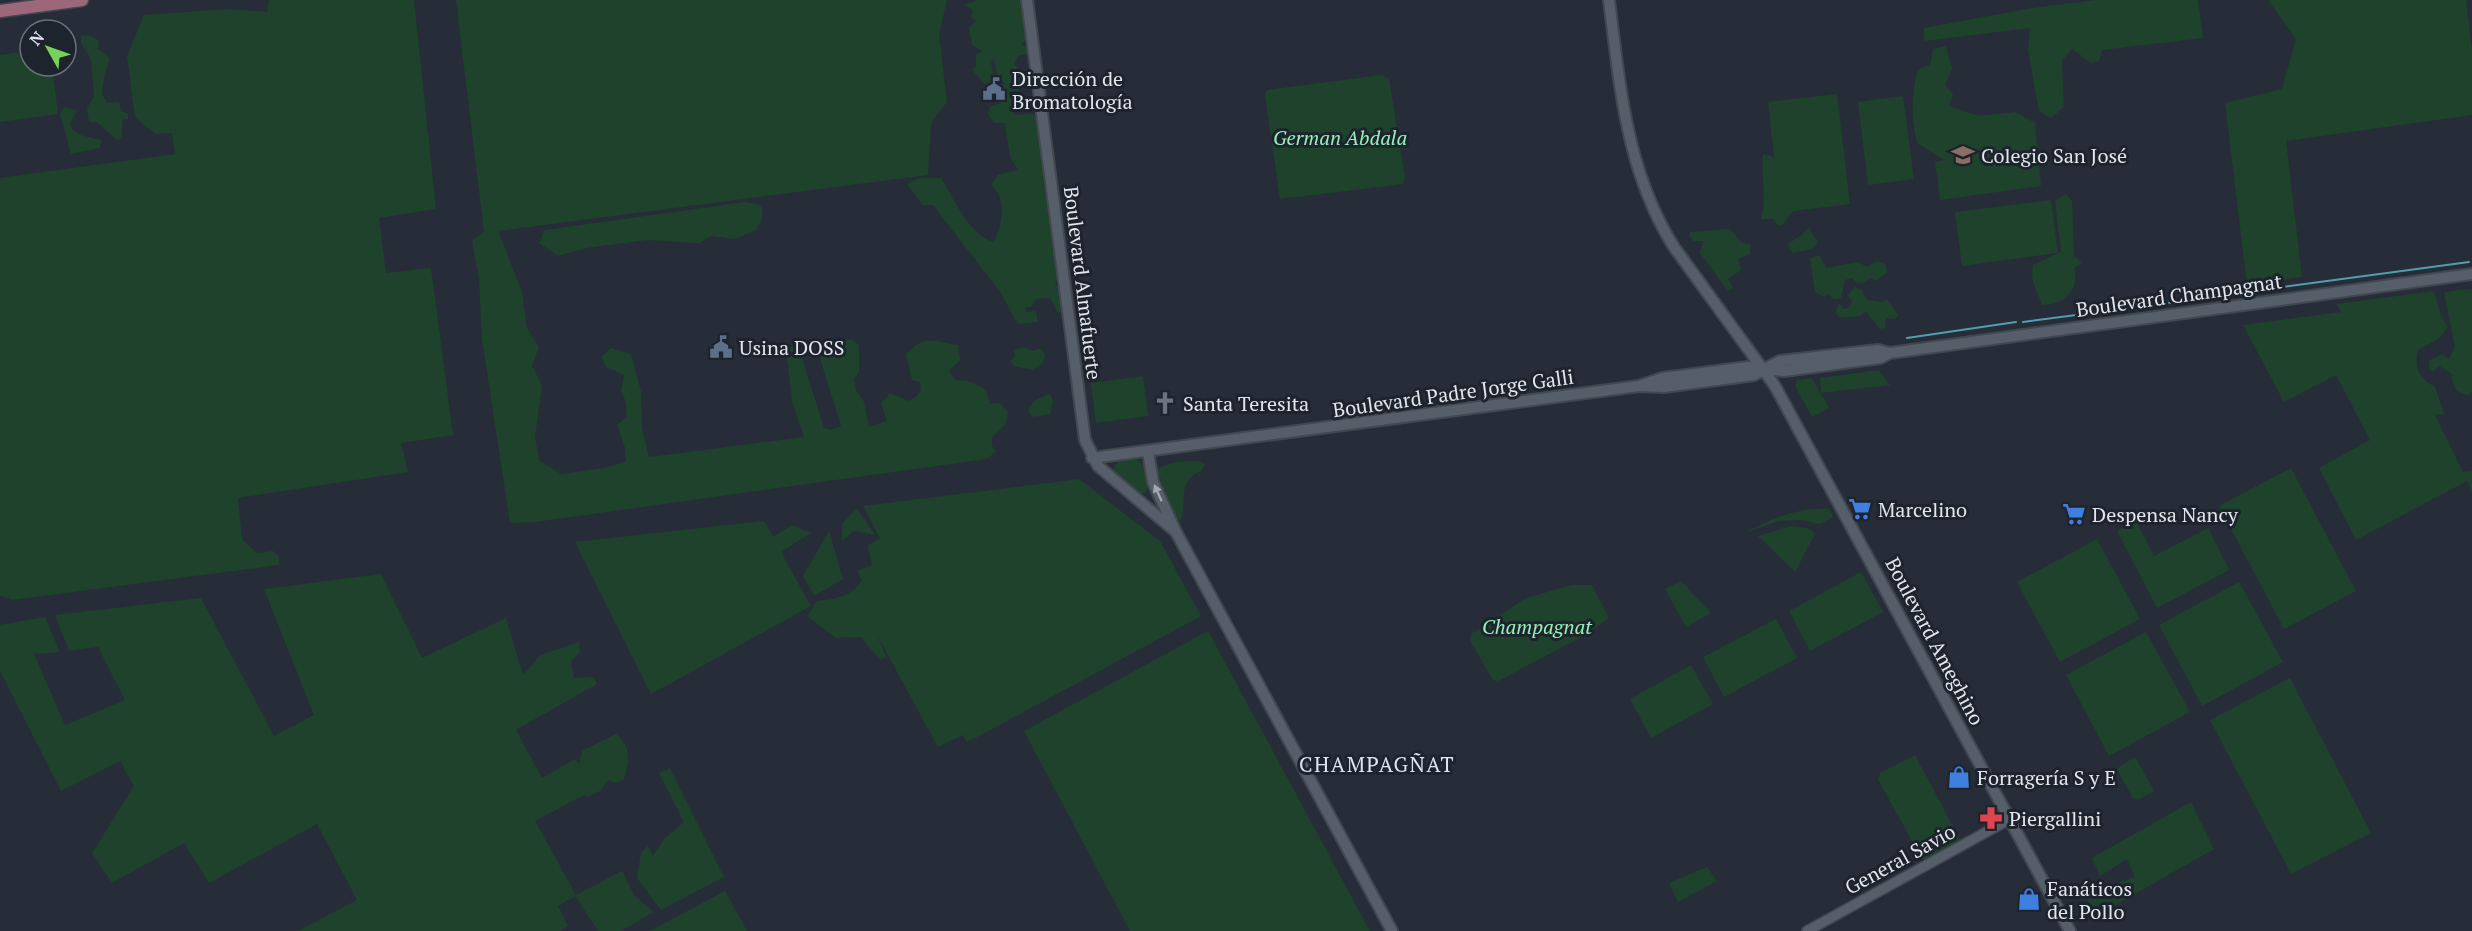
<svg xmlns="http://www.w3.org/2000/svg" width="2472" height="931" viewBox="0 0 2472 931" font-family="'PT Serif',serif">
<style>
.green{fill:#1e422c}
.lines{fill:none;stroke-linecap:round;stroke-linejoin:round}
.stream{stroke:#529dae;stroke-width:2}
.tertiary-casing{stroke:#414850;stroke-width:12}
.secondary-casing{stroke:#414850;stroke-width:14}
.primary-casing{stroke:#414850;stroke-width:15}
.tertiary{stroke:#565e6a;stroke-width:9}
.secondary{stroke:#565e6a;stroke-width:10}
.primary{stroke:#9c6879;stroke-width:12}
.oneway{fill:#a2a8b2}
.labels{text-anchor:middle;dominant-baseline:central;stroke-width:6;stroke-linejoin:round;paint-order:stroke}
.poi-label{font-size:20px;fill:#e1e5ec;stroke:#1d242e;text-anchor:start}
.park-label{font-size:20px;font-style:italic;fill:#95f2b5;stroke:#1d242e}
.street-label{font-size:20px;fill:#e1e5ec;stroke:#1d242e}
.neighbourhood-label{font-size:21px;letter-spacing:1.5px;fill:#dbe4f2;stroke:#1d242e}
</style>
<rect width="100%" height="100%" fill="#272d38"/>
<path class="green" d="M269,0h145l22,209 -57,9 7,55 45,-5 22,167 -52,8 7,29 -170,26 4,41 15,14 16,-2 6,6v8l-267,35 -12,-5v-417l175,-24 -3,-21 -17,1 -20,-17 -8,-61 17,-41 85,-6 38,3z
M456,0h491l-8,34 8,68 -16,21 -3,52 -430,56 24,61 5,36 12,19 -7,19 10,19 -7,52 4,23 22,14 43,-6 22,-7 -1,-13 -8,-23 10,-8 -2,-17 -4,-9 3,-16 -18,-8 -5,-10 10,-9 20,6 10,37 1,37 7,29 155,-20 -12,-36 -6,-52 12,-4 26,83 6,2 11,-4 -22,-71 6,-10 26,-6 8,6v26l-5,8 2,11 8,12 5,25 18,-6 -6,-18 9,-10 19,8c8,-4 14,-9 11,-19l-8,-2 -6,-26c20,-21 28,-12 52,-9l2,15 -11,11 6,9 14,1 17,9 4,14 10,-1 8,9 -2,12 -14,13v9l4,5 -9,8 -452,63 -25,1 -28,-184 -3,-61 -7,-37 12,-9z
M977,0h46l5,37 -7,7 9,6 -2,4 -9,1 -5,9 13,17 -9,10h-9l1,7 18,3 -8,8 -7,1 1,5 18,-1 8,5 7,60 -3,6 15,92 -4,6 6,7 4,21 -7,2 -8,-15 -14,1 -5,8h-6l2,5 9,-1 2,11 -20,2 -18,-32 -67,-87h-10l-16,-21 13,-6h21c11,18 30,60 53,64 8,-18 14,-42 -3,-57l7,-10 20,-5 -8,-13 -5,-34h-10l-7,-9 2,-7 14,-6 -1,-20 -6,-6 -3,-16 -3,3 3,18 -9,4 -13,-14 4,-4v-12l7,-3 -11,-6 -3,-18 7,-6 -5,-5 2,-6 -8,-5z
M2095,0h103l5,38 -101,12 -3,11 -9,2 -17,-14 -11,11 2,47 -13,11 -12,-7 -11,-61 2,-22 -106,13v-13l108,-20z
M2268,0h198l6,50v65l-186,26 16,136 -55,8 -22,-182 57,-14 14,-50z
M90,35l9,6 -1,8 12,9c-4,12 -7,22 -8,35l5,10 12,-1 2,9 7,3v5h-5l-2,19 -4,2 -20,-18h-8l-2,-14 7,-12 -3,-37 -10,-16v-7z
M1946,46l6,23 -7,16 8,9 -4,12 30,10 37,-4 19,11 6,63 -101,14 -5,-38 9,-2 -27,-17c-6,-27 -6,-47 1,-74l12,-4 3,-16z
M30,51v15h22l6,48 -58,8v-67z
M1382,75l7,4 16,99 -2,6 -123,15 -15,-104 2,-5z
M1837,94l13,110 -57,7 -11,14h-5l-4,-6h-12c6,-21 0,-43 2,-65l11,3 -6,-55z
M1903,96l11,83 -46,6 -10,-83z
M64,107l13,3 -7,13c3,14 18,13 31,17l-1,8 -29,6 -11,-40z
M2066,194l6,7 2,55 8,7 -8,5c6,22 -10,37 -32,37l-10,-26 1,-14 28,-13 -6,-51z
M2051,200l7,53 -96,13 -7,-54z
M745,202l17,3v14l-6,11 -21,9 -24,-3 -12,7 -52,-3 -61,8 -28,8 -19,-13 6,-13z
M1808,227l10,15 -6,7 -19,4 -4,-3v-7l13,-8z
M1730,229l12,14 8,1v10l-12,5 3,11 -13,9 5,9 -5,3 -28,-38 3,-12h-10l-4,-5 1,-4z
M1820,255l6,13 32,-6 9,5c7,-5 11,-7 19,-2l1,7 -11,9 -5,-3 -8,5 -7,-1 -4,-4 -7,2 -4,18 -7,2 -5,-6 -5,3 -9,-5 -5,-34z
M1855,287l7,3 5,10 15,2 5,-3 11,16 -3,4 -9,-1 -1,10 -5,1 -14,-18 -6,5 -20,2 -4,-5 2,-9 4,1 1,4 7,-2 2,-7 -5,-5z
M2472,289v101l-2,5c-14,-1 -18,-9 -18,-21l-13,-8 -6,6 -4,-4v-7l13,-7 7,5 6,-12 -11,-55z
M2434,291l7,24 7,12 -10,12 -20,11c-4,19 1,28 17,37l9,27 -9,1 28,57 9,-1v20l-5,-10 -111,59 -37,-72 51,-28 -34,-65 -52,27 -41,-77 98,-13 -5,-8z
M1025,347l7,4 9,-3 4,6 -2,9 -11,7 -18,-4 -4,-5 5,-4 -1,-7z
M1879,370l11,15 -69,8 -1,-15z
M1143,376l5,40 -52,7 -5,-40z
M1812,378l17,30 -17,9 -17,-31 2,-6z
M1050,394l3,7 -3,13 -17,3 -5,-7c6,-11 11,-12 22,-16z
M1134,459c11,2 18,25 12,34h-6l-28,-23 6,-9z
M1200,461l5,3 -3,6c-26,12 -14,27 -21,50l-5,-1 -19,-49c11,-10 30,-8 43,-9z
M2291,468l65,123 -72,38 -65,-123z
M1079,479l81,62 41,75 -218,118 -16,8 -4,-7 -25,12 -61,-112 9,22 -6,3 -19,-23 -25,1 -29,-22 10,-15c20,-2 34,-4 45,-21l-5,-9 15,-6 -4,-19 12,-8 -17,-32z
M857,508l18,27 -21,-4 -12,10v-17z
M1829,509l4,8 -13,7 -20,-4 -22,1 -33,12c23,-14 56,-26 84,-24z
M764,521l9,16 19,-12 19,8 -30,19 30,54 -160,88 -76,-152z
M2136,521l18,35 54,-28 21,42 -72,38 -40,-77z
M1791,526l17,2 7,6 -20,38 -37,-36z
M829,531l14,48 -29,17 -11,-20z
M2097,539l43,80 -80,43 -43,-80z
M1861,572l22,40 -73,39 -21,-40z
M381,574l41,84 84,-40 17,57 17,-20 39,-13 1,10 -9,9 3,17 20,-1 3,7 -81,46 26,48 33,-19 4,6 3,-14 34,-17c16,12 13,29 8,45l-8,4 -8,-3 -8,11 -13,6 -3,-2 -49,26 41,74 46,-24 12,24 20,17 -33,19h-23l-23,-35 -17,10 10,20 -8,5h-262l59,-31 -40,-76 -108,59 -25,-40 -72,40 -20,-30 42,-67 -14,-25 -59,30 -61,-120v-46l45,-8 15,35 -26,2 31,71 60,-25 -27,-53 -29,4 -14,-36 146,-17 73,138 40,-21 -50,-126z
M1681,581l30,32 -25,14 -21,-38z
M2239,582l44,80 -81,44 -43,-81z
M1572,585h20l17,33 -22,16 -89,47 -5,-1 -23,-39 1,-7 55,-36z
M1776,619l21,39 -73,39 -21,-40z
M1208,631l162,300h-240l-106,-200z
M2146,632l44,80 -81,44 -43,-81z
M1691,665l22,39 -62,34 -21,-39z
M2290,678l81,155 -80,41 -81,-154z
M1915,755l47,88 -38,19 -46,-82 2,-7z
M2135,757l19,34 -16,9 -5,-2 -16,-28 3,-4z
M670,768l54,109 -63,33 -24,-32 4,-25 7,-7 5,10 12,-18 19,-16 -25,-49z
M2191,802l23,47 -123,70 -6,-11 6,-16 44,-15 -8,-18 -27,17 -8,-18z
M1707,867l10,14 -39,21 -9,-19z
M725,891l22,40h-97z"/>
<g class="lines">
<path class="stream" d="M2245,292l224,-30
M2023,322l214,-28
M1907,338l109,-16"/>
<g class="tertiary-casing">
<path id="tertiary" d="M1807,931l203,-112"/>
</g>
<g class="secondary-casing">
<path id="secondary" d="M1027,0l58,440 13,26 78,66
M1609,0c11,86 17,171 65,247l101,139 295,545
M1639,386l24,-8 85,-11 36,4 96,-13 10,-5 582,-79
M1148,452l5,30 23,50 216,399
M1092,458l547,-72 25,1 90,-12 26,-14 98,-11 12,3"/>
</g>
<g class="primary-casing">
<path id="primary" d="M0,11l82,-11"/>
</g>
<use href="#tertiary" class="tertiary"/>
<use href="#secondary" class="secondary"/>
<use href="#primary" class="primary"/>
</g>
<defs><path id="oneway-solid" d="M-6-.8H1V-3.2L6.5 0L1 3.2V.8H-6Z" transform="scale(1.5)"/></defs>
<use class="oneway" href="#oneway-solid" transform="translate(1158 493) rotate(-114)"/>
<defs>
<g id="civic-bare" transform="scale(1.8)"><path d="M-.6-6.5H3V-4.5H.6V-3L4-1V1h2V6H-6V1h2V-1L-.6-3ZM-1.2 2.5V6h2.4V2.5Z" fill="#5c6f8a" stroke="#1d242e" stroke-width="2.5" paint-order="stroke"/></g>
<g id="school-bare" transform="scale(1.8)"><path d="M0-5L7-2L0 1L-7-2ZM-4 1L0 2.5L4 1V4Q0 6-4 4Z" fill="#8d6e63" stroke="#1d242e" stroke-width="2.5" paint-order="stroke"/></g>
<g id="church-bare" transform="scale(1.8)"><path d="M-1.2-6h2.4v3.5h3.3v2.4h-3.3V6h-2.4V-.1h-3.3v-2.4h3.3Z" fill="#6b7280" stroke="#1d242e" stroke-width="2.5" paint-order="stroke"/></g>
<g id="supermarket-bare" transform="scale(1.8)"><path d="M-6-5.5h2.5l.6 2H6L4.5 2H-2.5L-4.4-4H-6ZM-1.5 3.2a1.3 1.3 0 1 0 .1 0ZM3 3.2a1.3 1.3 0 1 0 .1 0Z" fill="#3f7fe0" stroke="#1d242e" stroke-width="2.5" paint-order="stroke"/></g>
<g id="shop-bare" transform="scale(1.8)"><path d="M-5-2.5h2.3a2.7 3.5 0 0 1 5.4 0H5L5.5 6h-11ZM-1.5-2.5h3a1.5 2.3 0 0 0-3 0Z" fill="#3f7fe0" stroke="#1d242e" stroke-width="2.5" paint-order="stroke"/></g>
<g id="pharmacy-bare" transform="scale(1.8)"><path d="M-2-6h4v4h4v4h-4v4h-4v-4h-4v-4h4Z" fill="#e0444e" stroke="#1d242e" stroke-width="2.5" paint-order="stroke"/></g>
</defs>
<g fill-rule="evenodd">
<use href="#civic-bare" x="994" y="89"/>
<use href="#school-bare" x="1963" y="155"/>
<use href="#civic-bare" x="721" y="347"/>
<use href="#church-bare" x="1165" y="403"/>
<use href="#supermarket-bare" x="1860" y="509"/>
<use href="#supermarket-bare" x="2074" y="514"/>
<use href="#shop-bare" x="1959" y="777"/>
<use href="#pharmacy-bare" x="1991" y="818"/>
<use href="#shop-bare" x="2029" y="899"/>
</g>
<g class="labels">
<g class="poi-label">
<text x="1012" y="78">Dirección de<tspan x="1012" dy="23">Bromatología</tspan></text>
<text x="1981" y="155">Colegio San José</text>
<text x="739" y="347">Usina DOSS</text>
<text x="1183" y="403">Santa Teresita</text>
<text x="1878" y="509">Marcelino</text>
<text x="2092" y="514">Despensa Nancy</text>
<text x="1977" y="777">Forragería S y E</text>
<text x="2009" y="818">Piergallini</text>
<text x="2047" y="888">Fanáticos<tspan x="2047" dy="23">del Pollo</tspan></text>
</g>
<g class="park-label">
<text x="1340" y="137">German Abdala</text>
<text x="1537" y="626">Champagnat</text>
</g>
<g class="street-label">
<text transform="translate(1083 283) rotate(83)">Boulevard Almafuerte</text>
<text transform="translate(2179 295) rotate(-8)">Boulevard Champagnat</text>
<text transform="translate(1453 393) rotate(-8)">Boulevard Padre Jorge Galli</text>
<text transform="translate(1935 641) rotate(62)">Boulevard Ameghino</text>
<text transform="translate(1900 859) rotate(-29)">General Savio</text>
</g>
<g class="neighbourhood-label">
<text x="1377" y="764">CHAMPAGÑAT</text>
</g>
</g>
<g transform="translate(48 48) rotate(310)"><circle r="28" fill="#1d242e" stroke="#6b717a" stroke-width="1.5"/>
<path d="M0-4.5L10 22L0 15L-10 22Z" fill="#76d25a"/>
<text y="-9" font-size="16" font-weight="bold" text-anchor="middle" fill="#e1e5ec">N</text>
</g>
</svg>
